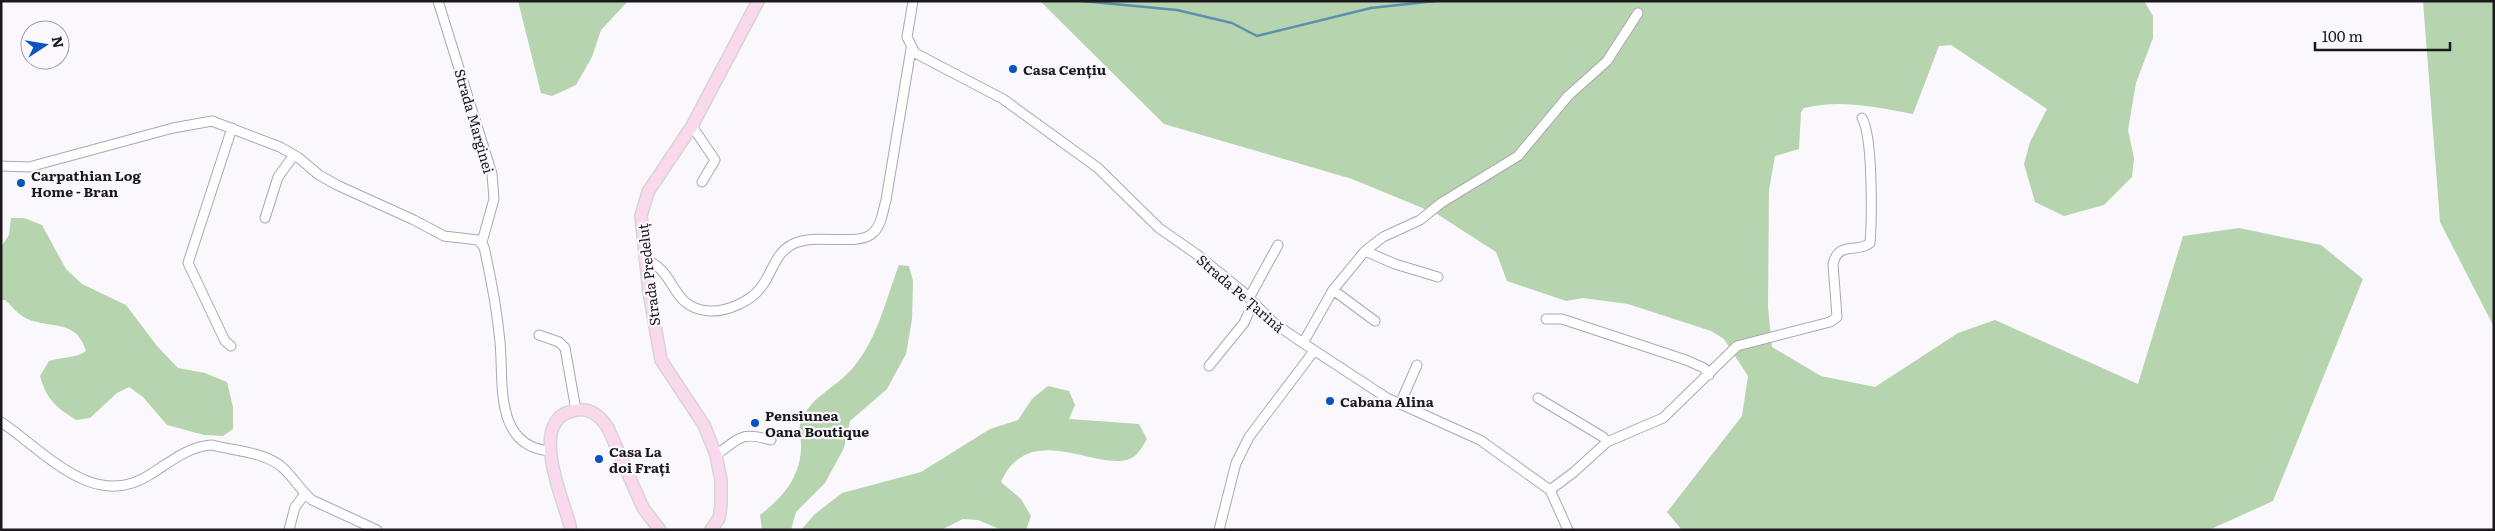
<svg xmlns="http://www.w3.org/2000/svg" width="2495" height="531" viewBox="0 0 2495 531" font-family="Literata,serif">
<style>
.green{fill:#b6d5ae}
.lines{fill:none;stroke-linecap:round;stroke-linejoin:round}
.stream{stroke:#5d90ae;stroke-width:2.5}
.minor-casing{stroke:#aea6b5;stroke-width:11}
.major-casing{stroke:#d6d5d6;stroke-width:14}
.minor{stroke:#fff;stroke-width:9}
.major{stroke:#fbd9ec;stroke-width:11}
.poi-dot{fill:#0954bf;stroke:#faf7fd;stroke-width:2}
.labels{text-anchor:middle;dominant-baseline:central;stroke-width:4.5;stroke-linejoin:round;paint-order:stroke}
.poi-label{font-size:14px;font-weight:bold;fill:#1b181e;stroke:#faf7fd;text-anchor:start}
.street-label{font-size:14px;fill:#1b181e;stroke:#faf7fd}
</style>
<rect width="100%" height="100%" fill="#faf7fd"/>
<path class="green" d="M518,1h110l-27,29 -9,27 -16,28 -24,11 -11,-3z
M1040,1h1104l9,15v22l-17,45 -8,47 6,28 -2,19 -28,28 -40,11 -29,-14 -11,-38 6,-22 17,-33 -96,-64 -12,1 -26,68c-36,-7 -73,-15 -109,-6l-3,4 -2,37 -24,7 -6,34 -1,117 4,40 49,29 54,11 83,-54 37,-13 143,64 45,-148 56,-8 82,17 42,34 -90,222 -64,29h-527l-15,-18 75,-96 6,-40 -24,-37 -13,-8 -83,-27 -45,-6 -17,3 -59,-20 -11,-29 -59,-38 -85,-35 -188,-55z
M2423,1h71v326l-54,-105z
M11,218h13l18,7 24,44 16,15 44,21 31,41 21,22 27,5 22,9 6,25v22l-10,7 -19,-1 -37,-10 -24,-28 -14,-10 -12,6 -27,25 -14,2c-20,-13 -30,-21 -36,-44l9,-15c12,-4 28,-3 37,-10 -10,-35 -40,-20 -64,-35 -6,-4 -11,-11 -17,-16h-4v-53l8,-12z
M899,265l10,1 4,15 -1,38 -6,35 -19,35 -37,32 -6,27 -19,35 -29,29 -5,18h-29l-2,-15c22,-17 39,-36 41,-65 1,-16 -6,-21 4,-37 11,-18 30,-26 44,-41 28,-29 36,-71 50,-107z
M1048,386l21,5 6,14 -6,14 70,5 8,15c-3,5 -7,12 -11,16 -28,25 -105,-41 -135,27l20,17 10,17 -5,14h-24l-24,-10 -15,-1 -22,11h-140l14,-16 27,-21 79,-21 69,-43 28,-9 14,-21z"/>
<g class="lines">
<path class="stream" d="M1082,1l95,9 55,13 25,13 114,-28 64,-7"/>
<g class="minor-casing">
<path id="minor" d="M438,1l54,173 2,25 -12,43
M913,1l-6,36 8,16 88,46 95,69 61,60 40,28 43,35 32,32 29,20 84,55 93,42 70,50 18,40
M692,126l23,34 -13,22
M1,166l28,1 144,-39 39,-7 68,26 19,11 20,17 20,11 75,34 30,16 34,4 6,7c7,31 13,63 16,95 4,39 -7,104 50,109
M265,218l13,-41 16,-22
M1365,251l30,13 43,13
M644,259c34,12 25,49 65,52 18,1 43,-10 53,-25 11,-15 13,-33 31,-42 23,-12 66,4 81,-12 8,-8 9,-22 12,-32l25,-151
M1333,290l42,31
M1249,298l29,-53
M1546,319h16l124,41 18,8 5,7
M539,335l20,7 6,6 11,62
M1303,343l30,-53 32,-39 18,-14 37,-17 21,-17 77,-47 50,-60 39,-35 31,-48
M231,346l-6,-5 -37,-78 44,-135
M1209,366l35,-43 9,-20
M1538,398l65,39 4,5
M1400,404l17,-39
M1,422c45,30 93,90 150,52 19,-12 38,-28 61,-29 22,6 54,7 71,23 11,10 18,23 29,32l65,30
M716,455c24,-17 25,-24 55,-15
M1550,490l24,-18 33,-30 56,-24 74,-72 93,-24 7,-5 -4,-53c6,-24 23,-10 37,-21 2,-24 3,-107 -8,-125
M289,530l6,-23 10,-13
M1219,530l17,-67 13,-26 65,-86"/>
</g>
<g class="major-casing">
<path id="major" d="M571,530c-6,-29 -47,-113 6,-120 14,-2 24,7 31,18l35,80 17,22
M711,530l8,-12 2,-12v-26l-5,-25 -12,-30 -43,-65 -12,-68 -8,-76 7,-24 44,-66 66,-125"/>
</g>
<use href="#minor" class="minor"/>
<use href="#major" class="major"/>
</g>
<g class="poi-dot">
<circle cx="1013" cy="69" r="5"/>
<circle cx="21" cy="183" r="5"/>
<circle cx="1330" cy="401" r="5"/>
<circle cx="755" cy="423" r="5"/>
<circle cx="599" cy="459" r="5"/>
</g>
<g class="labels">
<g class="poi-label">
<text x="1023" y="69">Casa Cențiu</text>
<text x="31" y="175">Carpathian Log<tspan x="31" dy="16">Home - Bran</tspan></text>
<text x="1340" y="401">Cabana Alina</text>
<text x="765" y="415">Pensiunea<tspan x="765" dy="16">Oana Boutique</tspan></text>
<text x="609" y="451">Casa La<tspan x="609" dy="16">doi Frați</tspan></text>
</g>
<g class="street-label">
<text transform="translate(475 121) rotate(74)">Strada Marginei</text>
<text transform="translate(648 275) rotate(-97)">Strada Predeluț</text>
<text transform="translate(1241 293) rotate(41)">Strada Pe Țarină</text>
</g>
</g>
<rect width="2495" height="531" fill="none" stroke="#1b181e" stroke-width="5"/>
<g transform="translate(45 45) rotate(78)"><circle r="24" fill="#faf7fd" stroke="#a19ea4"/>
<path d="M0-4L9 19L0 12L-9 19Z" fill="#0954bf"/>
<text y="-8" font-size="14" font-weight="bold" text-anchor="middle" fill="#1b181e">N</text>
</g>
<path d="M2315 42v8h135v-8" fill="none" stroke="#1b181e" stroke-width="2.5"/>
<text x="2322" y="42" font-size="15" fill="#1b181e" stroke="#faf7fd" stroke-width="4" paint-order="stroke">100 m</text>
</svg>
